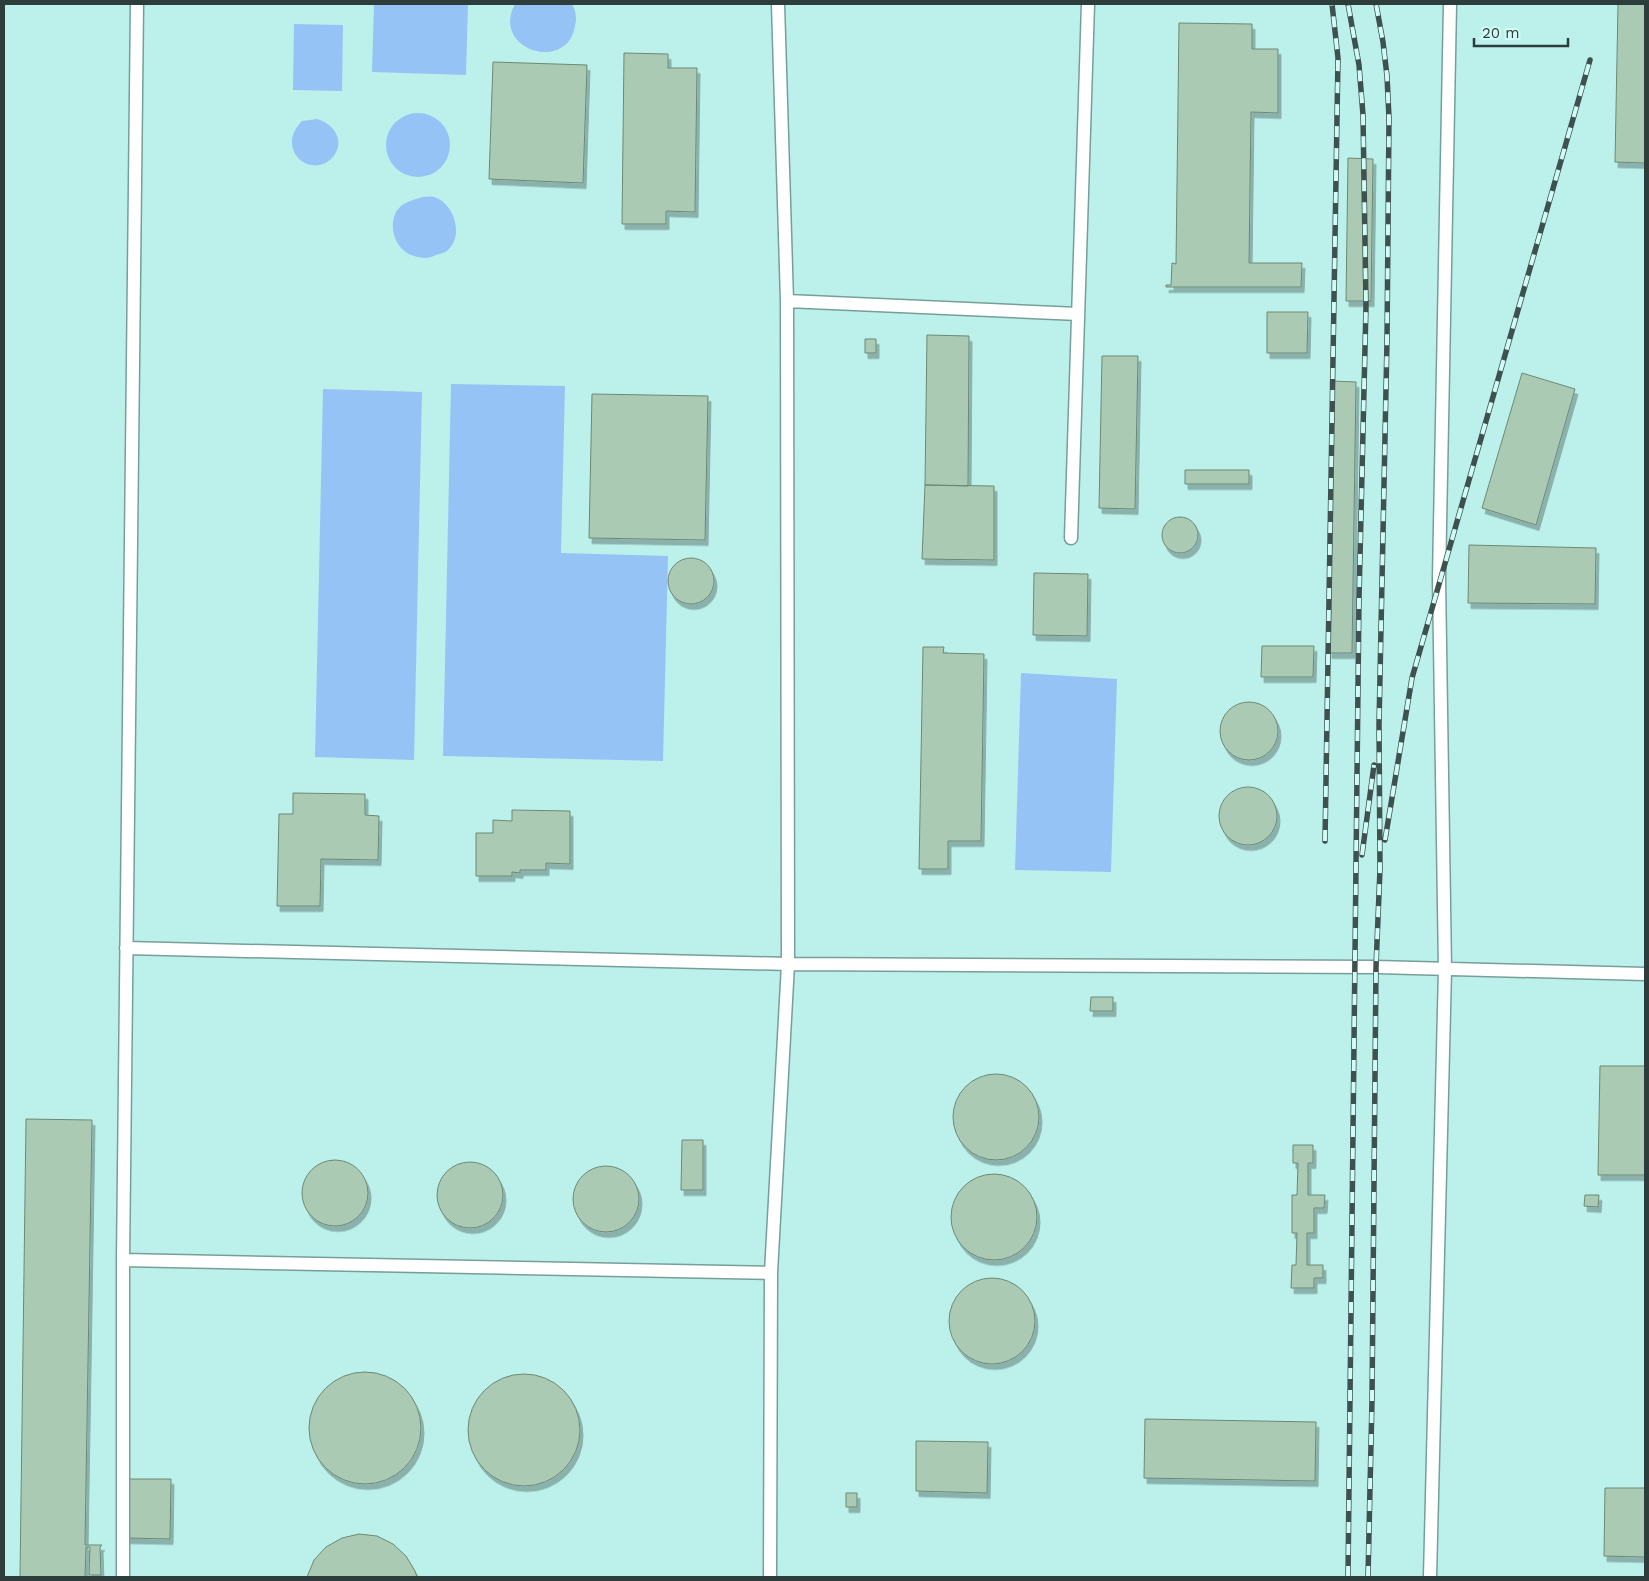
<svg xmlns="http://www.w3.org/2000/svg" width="1649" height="1581" viewBox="0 0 1649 1581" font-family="'Work Sans',sans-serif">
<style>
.built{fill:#bcf1eb}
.water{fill:#96c3f5}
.building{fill:#aacab4;stroke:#6b8975;filter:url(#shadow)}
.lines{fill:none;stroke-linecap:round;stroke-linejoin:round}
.service-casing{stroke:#769f9a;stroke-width:15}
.service{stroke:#fff;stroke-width:12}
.rail-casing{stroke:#3e514f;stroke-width:5.5}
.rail{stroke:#d0fbf6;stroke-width:4;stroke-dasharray:11;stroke-linecap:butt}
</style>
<defs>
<filter id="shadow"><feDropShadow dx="3" dy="5.5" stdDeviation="0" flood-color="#0004"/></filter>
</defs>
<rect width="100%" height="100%" fill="#d0fbf6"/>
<path class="built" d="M4,4h1641v1573h-1641z"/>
<path class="water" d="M374,4h94l-2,71 -94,-3z
M515,4h57c4,7 5,14 3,22 -8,48 -85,23 -60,-22z
M294,24l49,1 -1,66 -49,-1z
M386 145a32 32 0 1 1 64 0a32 32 0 1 1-64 0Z
M317,119c8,2 17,8 20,17 3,7 1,15 -4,21 -22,24 -59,-8 -31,-36z
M422,197c4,0 8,-1 12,0 20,6 31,39 13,54 -3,2 -8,3 -11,4 -9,5 -20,3 -29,-2 -13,-8 -18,-27 -11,-41 5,-9 17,-12 26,-15z
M451,384l114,2 -4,167 107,3 -5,205 -220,-5z
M323,389l99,3 -8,368 -99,-3z
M1021,673l96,6 -6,193 -96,-2z"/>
<path class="building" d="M1618,4h27v159l-30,-1z
M1179,23l73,1v25h26v64l-27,-1 -2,151h53l-1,24h-135v-2h5l1,-22 4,1z
M624,53l44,1v14h29l-2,144 -29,-1v13h-44z
M493,62l94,3 -4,118 -94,-4z
M1348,158l25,1 -2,142h-25z
M1267,312h41l-1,41h-40z
M927,335l42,1 -1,150 -43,-1z
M865,339h11v14h-11z
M1102,356h36l-3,153 -36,-1z
M1522,373l53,16 -39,136 -54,-17z
M1332,381l24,1 -4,271h-23z
M592,394l116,2 -3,144 -116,-2z
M1185,470h64v14h-64z
M925,485l69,1v74l-72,-1z
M1162 535a18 18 0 1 1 36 0a18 18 0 1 1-36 0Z
M1469,545l127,3 -1,56 -127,-1z
M668 581a23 23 0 1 1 46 0a23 23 0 1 1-46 0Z
M1034,573l54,1 -1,62 -54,-1z
M1262,646h52l-1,31h-52z
M923,647h21l-1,6 41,1 -3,187h-33v28h-29z
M1220 731a29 29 0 1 1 58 0a29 29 0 1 1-58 0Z
M1219 816a29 29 0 1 1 58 0a29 29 0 1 1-58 0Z
M293,793l72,1v21l14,1 -1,44 -57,-1 -1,47h-43l2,-92h14z
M512,810l58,1v53l-24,-1v7h-26v3l-8,-1v4h-36v-43h17v-13l19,1z
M1091,997h22v14h-23z
M1600,1066h45v109h-47z
M953 1117a43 43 0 1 1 86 0a43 43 0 1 1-86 0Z
M26,1119l66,1 -7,425h17l-2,2 1,28h-12l1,-28h-4l-1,30h-65z
M682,1140h21v50h-22z
M1293,1145h20v18h-5v32h17l-1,13h-10v25h-7v32h16v13h-9v10h-23l1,-23h4l1,-32h-5v-38h5l1,-32h-5z
M302 1193a33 33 0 1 1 66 0a33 33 0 1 1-66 0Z
M437 1195a33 33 0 1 1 66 0a33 33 0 1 1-66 0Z
M573 1199a33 33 0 1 1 66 0a33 33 0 1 1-66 0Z
M951 1217a43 43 0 1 1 86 0a43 43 0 1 1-86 0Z
M1585,1195h14l-1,12 -14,-1z
M949 1321a43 43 0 1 1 86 0a43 43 0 1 1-86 0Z
M309 1428a56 56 0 1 1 112 0a56 56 0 1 1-112 0Z
M468 1430a56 56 0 1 1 112 0a56 56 0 1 1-112 0Z
M1145,1419l171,3 -1,59 -171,-3z
M916,1441l72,1 -1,51 -71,-2z
M128,1479h43l-1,60 -43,-1z
M1605,1488h40v69l-41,-1z
M846,1493h11v14h-11z
M359,1534l18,2 16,8 13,12 9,15 2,6h-110l7,-17 12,-13 16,-9z"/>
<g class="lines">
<g class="service-casing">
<path id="service" d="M787,301l291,13
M1071,538l17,-534
M126,948l662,16 588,3 269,7
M123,1260l648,13
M123,1577v-317l14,-1256
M770,1577l1,-304 17,-309 -1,-663 -9,-297
M1430,1577l15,-607 -6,-391 11,-575"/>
</g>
<use href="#service" class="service"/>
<g class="rail-casing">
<path id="rail" d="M1385,840l27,-162 178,-618
M1325,841l13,-783 -6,-54
M1362,855l12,-90
M1348,1577l11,-978 7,-293 -3,-191 -4,-50 -11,-61
M1368,1577l4,-177 4,-433 4,-98 -1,-144 8,-384 2,-223 -2,-42 -4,-34 -7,-38"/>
</g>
<use href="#rail" class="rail"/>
</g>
<rect width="1649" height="1581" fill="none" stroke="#2c3d3b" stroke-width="10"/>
<path d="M1474 38v8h94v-8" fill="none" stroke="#2c3d3b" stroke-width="2.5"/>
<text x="1482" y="38" font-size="15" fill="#2c3d3b" stroke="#d0fbf6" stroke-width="4" paint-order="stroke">20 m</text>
</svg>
